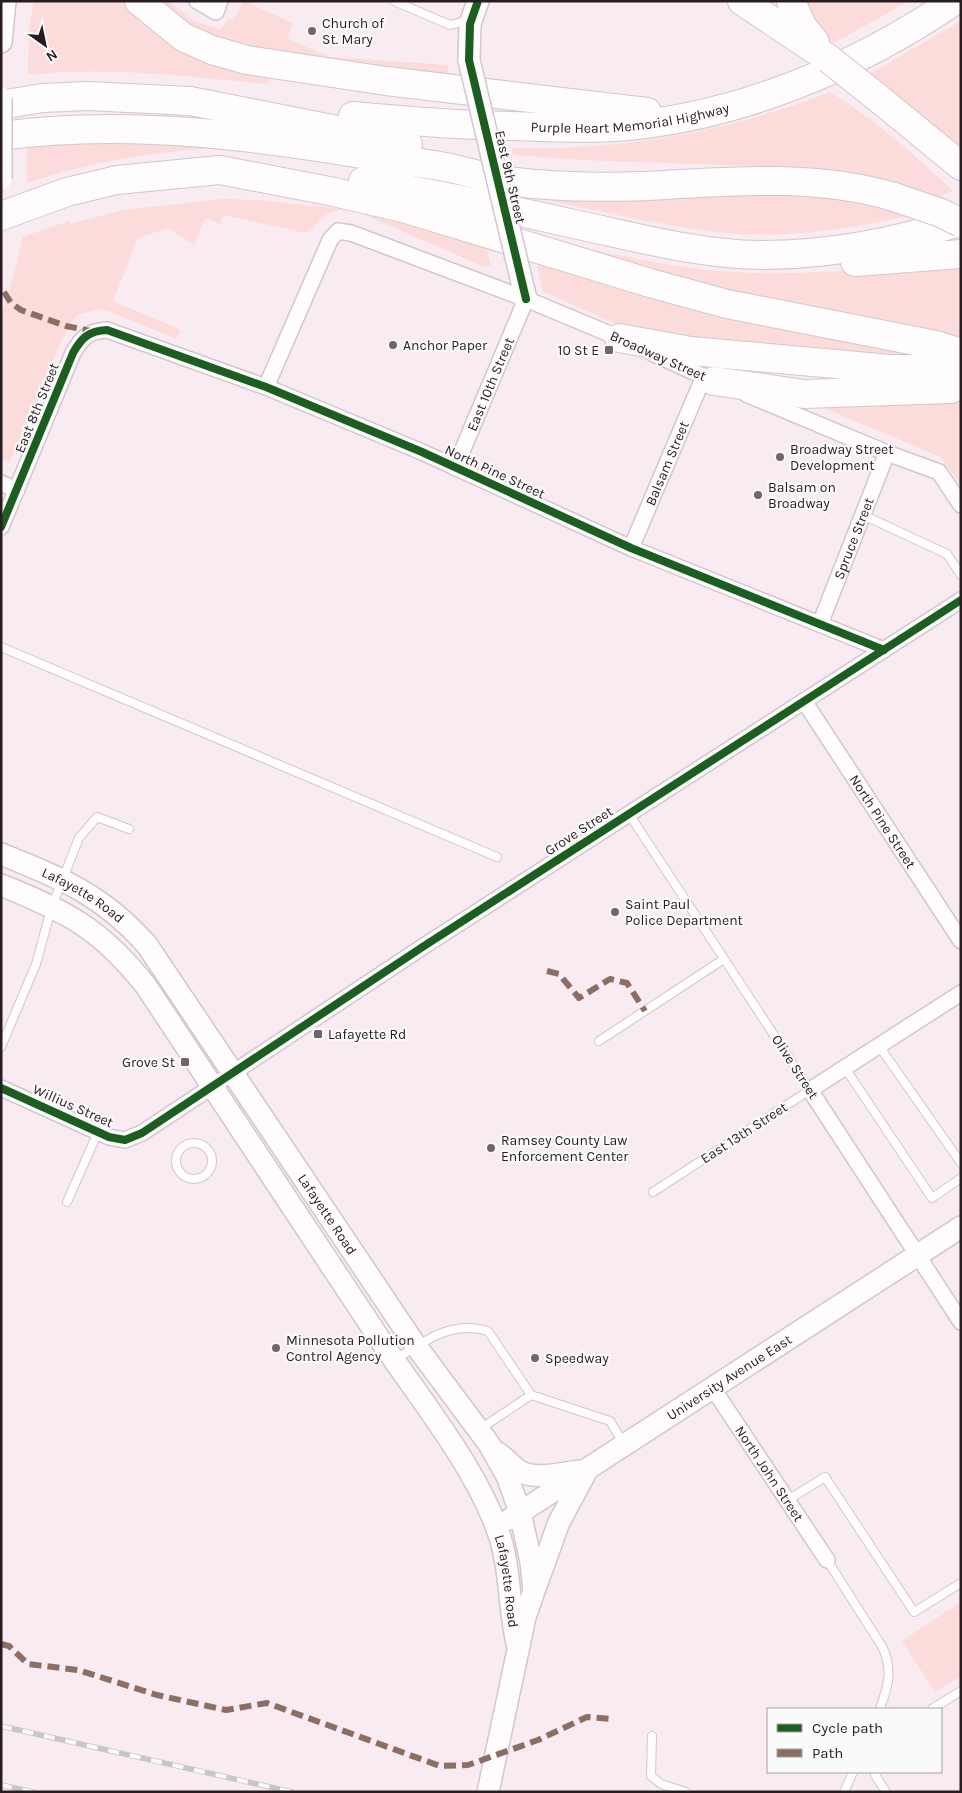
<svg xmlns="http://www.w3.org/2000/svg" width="962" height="1793" viewBox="0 0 962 1793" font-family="Karla,sans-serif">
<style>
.green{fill:#fbdcda}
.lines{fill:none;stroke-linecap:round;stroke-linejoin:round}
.lane-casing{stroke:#d3c6cc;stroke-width:10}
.street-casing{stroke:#d3c6cc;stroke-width:18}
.secondary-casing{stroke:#d3c6cc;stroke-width:24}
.highway-casing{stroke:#d3c6cc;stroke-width:30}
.lane{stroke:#fefcfd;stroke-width:8}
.street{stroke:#fefcfd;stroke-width:15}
.secondary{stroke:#fefcfd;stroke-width:21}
.highway{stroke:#fefcfd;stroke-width:28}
.rail-casing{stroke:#c9c6c7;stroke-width:5.5}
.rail{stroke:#fafafa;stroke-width:4;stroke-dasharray:11;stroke-linecap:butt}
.secondary-bridge-casing{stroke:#d3c6cc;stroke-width:24;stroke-linecap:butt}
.highway-bridge-casing{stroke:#d3c6cc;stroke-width:30;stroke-linecap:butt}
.secondary-bridge{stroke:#fefcfd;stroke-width:21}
.highway-bridge{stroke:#fefcfd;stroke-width:28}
.quiet{stroke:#8d6e63;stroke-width:6;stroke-dasharray:12 6;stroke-linecap:butt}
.cycleway-casing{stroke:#fafafa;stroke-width:11}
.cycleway{stroke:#1b5e20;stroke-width:8}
.poi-dot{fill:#71646a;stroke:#fafafa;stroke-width:2}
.labels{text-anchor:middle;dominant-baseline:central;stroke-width:4.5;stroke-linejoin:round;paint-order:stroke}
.poi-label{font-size:14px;fill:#291b22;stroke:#fafafa;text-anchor:start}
.street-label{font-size:14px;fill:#291b22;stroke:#fafafa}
</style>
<rect width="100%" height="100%" fill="#f8ebf1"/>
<path class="green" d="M34,1h94l143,75 -3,8c-80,-7 -159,-18 -240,-9l1,-46z
M154,1h15l25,20 27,9 7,-11 6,1 9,-19 50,22 -6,16 43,18 119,8 -2,8 -153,-14 -90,-24z
M803,1h106l-75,42c-13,-9 -27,-27 -31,-42z
M961,21v134l-91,-81z
M830,92c45,28 85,63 123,99l-19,8 -83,-25 -35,-6 -235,-8 -68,-5 -1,-7c110,3 216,-16 318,-56z
M68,136l163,11c-70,4 -137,13 -204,36v-43z
M840,192l66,24c-54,13 -111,21 -167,18 -63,-4 -126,-21 -188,-33v-5z
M224,199l33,1 86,9 -16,5 -21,19 -82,-18 -4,9 -15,-6 -11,27 -26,-17 -30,10 -25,63 68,29 -5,9 -67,-28 -12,-2 -21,7 -12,19 -54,127 -9,-3v-142l16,-53 5,-27 47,-16 1,3 53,-14z
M360,213l44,10 82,25 5,17 -6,2z
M561,243c57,12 114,26 172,29 76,5 152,-5 228,-11v86l-200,-43z
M536,258l378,89 47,23 -319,-38 -28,-9 -72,-32z
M961,393v93l-20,-29 -124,-52z
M961,1602v74l-26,16 -33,-51z"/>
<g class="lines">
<g class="lane-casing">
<path id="lane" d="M394,1l56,24 19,-5
M863,515l84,39 14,21
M1,647l496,210
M629,814l181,276 -157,102
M599,1041l125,-82
M879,1046l82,117
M1,1047l35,-83 16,-58 27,-68 18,-21 32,12
M845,1068l87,130 29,-20
M176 1161a18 18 0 1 1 36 0a18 18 0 1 1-36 0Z
M67,1202l31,-70
M395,1360c29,-19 57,-40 93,-29l43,64 -51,34
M531,1395l79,26 14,23
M788,1500l37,-23 89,135 47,-29
M827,1560l56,88c10,23 5,38 -3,61
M932,1709l29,-18
M652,1736l-1,40 10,8 25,8
M877,1772l-2,3 11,17
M844,1792l9,-20"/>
</g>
<g class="street-casing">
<g id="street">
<path d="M197,1l19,11 4,-11"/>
<path d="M652,353l68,31"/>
<path d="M266,387l64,-147 8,-9 13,2 175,66 98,41"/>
<path d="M746,394l141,59 52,19 22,33"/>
<path id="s1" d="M455,468l71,-169"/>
<path d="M1,483l16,7"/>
<path d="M1,527l72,-174c9,-16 16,-22 34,-23l159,57 156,65 209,96 253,102"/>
<path id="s2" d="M631,548l73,-172"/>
<path id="s3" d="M820,624l67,-171"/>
<path id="s4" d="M804,701l157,240"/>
<path d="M961,993l-151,97 151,232"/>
<path d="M1,1088l108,49 16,3 17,-7 282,-187 537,-346"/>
<path id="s5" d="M712,1387l115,173"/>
</g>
</g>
<g class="secondary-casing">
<g id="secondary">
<path d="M1,42l4,-41"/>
<path d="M469,60l1,-36 8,-23"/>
<path d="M519,270l7,29"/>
<path id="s6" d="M1,854c60,24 102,41 146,91l269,401 73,98 18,32 13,36 11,50 3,29 -9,26 -37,175"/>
<path id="s7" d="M1,885c67,27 100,44 145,101 77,118 155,235 233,352 38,57 93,124 117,188 15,37 12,78 21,117"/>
<path d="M498,1453c7,5 14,13 21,18 17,9 41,3 59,0"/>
<path id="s8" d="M510,1519l451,-292"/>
<path d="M536,1586l23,-64 27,-50"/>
</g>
</g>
<g class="highway-casing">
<g id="highway">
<path d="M139,1l44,36 29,13 35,10 139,21 261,31"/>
<path d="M742,1l87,58"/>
<path d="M791,1l11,25 13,16"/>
<path d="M878,98l83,68"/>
<path d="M1,105l41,-7 45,-2 103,5 218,43"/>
<path id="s9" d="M353,116c53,5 105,9 158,10 36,1 71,3 106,1 119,-9 239,-59 337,-126"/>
<path d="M1,136c129,-18 263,1 391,23 19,3 39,5 58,9 22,5 44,12 66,14 50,6 113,6 163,2 72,-4 144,-8 215,13"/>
<path d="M363,181c71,13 141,27 211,43 62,13 123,30 186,31 68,0 137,-13 201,-34"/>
<path d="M1,216l66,-24 50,-12 103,-10 114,22 69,16 247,75 77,21 209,41 25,8"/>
<path d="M855,262l106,-8"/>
<path d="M619,338l72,13 199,18h26l45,10"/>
<path d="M714,381l90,13 147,-5"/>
</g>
</g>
<use href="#lane" class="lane"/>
<use href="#street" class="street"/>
<use href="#secondary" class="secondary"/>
<use href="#highway" class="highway"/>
<g class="rail-casing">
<path id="rail" d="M1,1726l291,66
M1,1785l32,7"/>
</g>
<use href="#rail" class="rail"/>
<g class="secondary-bridge-casing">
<path id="secondary-bridge" d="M469,60l50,210
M1,98v81"/>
</g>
<g class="highway-bridge-casing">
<path id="highway-bridge" d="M829,59l49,39
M894,197l47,16 20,10"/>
</g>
<use href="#secondary-bridge" class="secondary-bridge"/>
<use href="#highway-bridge" class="highway-bridge"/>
<path class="quiet" d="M4,292l7,11 10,7 45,16 25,5
M547,971l12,3 20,24 31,-19 17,4 18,28
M1,1644l8,2 19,18 50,6 79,25 69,15 41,-7 173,63 28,-1 70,-25 49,-23 25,2"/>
<g class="cycleway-casing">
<path id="cycleway" d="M478,1l-8,23 -1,36 57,239
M1,527l72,-174c9,-16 16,-22 34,-23l159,57 156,65 209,96 253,102
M1,1088l108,49 16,3 17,-7 282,-187 537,-346"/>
</g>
<use href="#cycleway" class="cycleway"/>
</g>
<g class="poi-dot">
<circle cx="312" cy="31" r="5"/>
<circle cx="393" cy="345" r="5"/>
<rect x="604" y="345" width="10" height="10" rx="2.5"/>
<circle cx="780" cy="457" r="5"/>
<circle cx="758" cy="495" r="5"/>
<circle cx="615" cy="912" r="5"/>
<rect x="313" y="1029" width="10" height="10" rx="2.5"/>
<rect x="180" y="1057" width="10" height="10" rx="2.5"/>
<circle cx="491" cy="1148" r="5"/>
<circle cx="276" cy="1348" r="5"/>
<circle cx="535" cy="1358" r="5"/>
</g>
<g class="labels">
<g class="poi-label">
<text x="322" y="23">Church of<tspan x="322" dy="16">St. Mary</tspan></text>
<text x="403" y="345">Anchor Paper</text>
<text x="599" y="350" text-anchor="end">10 St E</text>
<text x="790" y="449">Broadway Street<tspan x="790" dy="16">Development</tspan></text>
<text x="768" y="487">Balsam on<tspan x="768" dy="16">Broadway</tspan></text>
<text x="625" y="904">Saint Paul<tspan x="625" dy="16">Police Department</tspan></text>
<text x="328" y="1034">Lafayette Rd</text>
<text x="175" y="1062" text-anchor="end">Grove St</text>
<text x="501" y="1140">Ramsey County Law<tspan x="501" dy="16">Enforcement Center</tspan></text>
<text x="286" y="1340">Minnesota Pollution<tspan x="286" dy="16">Control Agency</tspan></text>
<text x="545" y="1358">Speedway</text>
</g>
<g class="street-label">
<text stroke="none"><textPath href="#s9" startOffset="278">Purple Heart Memorial Highway</textPath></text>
<text transform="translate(510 177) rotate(77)">East 9th Street</text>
<text transform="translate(658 356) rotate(24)">Broadway Street</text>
<text stroke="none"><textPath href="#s1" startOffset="91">East 10th Street</textPath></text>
<text transform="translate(37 408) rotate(-68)">East 8th Street</text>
<text stroke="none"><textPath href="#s2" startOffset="92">Balsam Street</textPath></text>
<text transform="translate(495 472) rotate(25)">North Pine Street</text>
<text stroke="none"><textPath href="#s3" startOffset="92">Spruce Street</textPath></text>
<text stroke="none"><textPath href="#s4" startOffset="144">North Pine Street</textPath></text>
<text transform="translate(579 831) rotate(-33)">Grove Street</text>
<text stroke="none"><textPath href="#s6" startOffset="92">Lafayette Road</textPath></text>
<text transform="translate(795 1067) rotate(57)">Olive Street</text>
<text transform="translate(73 1106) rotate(24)">Willius Street</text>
<text transform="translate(744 1133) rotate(-33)">East 13th Street</text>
<text stroke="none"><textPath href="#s6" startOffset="498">Lafayette Road</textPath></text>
<text stroke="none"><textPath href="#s8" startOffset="261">University Avenue East</textPath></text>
<text stroke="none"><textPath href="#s5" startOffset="104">North John Street</textPath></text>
<text stroke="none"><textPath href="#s7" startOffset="880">Lafayette Road</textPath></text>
</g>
</g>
<rect width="962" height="1793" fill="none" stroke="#291b22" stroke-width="5"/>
<rect x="767" y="1708" width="175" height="65" fill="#fafafa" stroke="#a6a1a4"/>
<rect x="777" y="1724" width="25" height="8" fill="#1b5e20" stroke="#a6a1a4"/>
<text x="812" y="1733" font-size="15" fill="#291b22">Cycle path</text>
<rect x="777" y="1749" width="25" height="8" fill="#8d6e63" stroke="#a6a1a4"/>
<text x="812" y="1758" font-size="15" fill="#291b22">Path</text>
<g transform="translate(45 45) rotate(147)" stroke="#fafafa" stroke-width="4" paint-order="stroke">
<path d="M0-4L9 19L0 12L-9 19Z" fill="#291b22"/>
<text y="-8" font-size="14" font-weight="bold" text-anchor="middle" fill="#291b22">N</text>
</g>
</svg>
